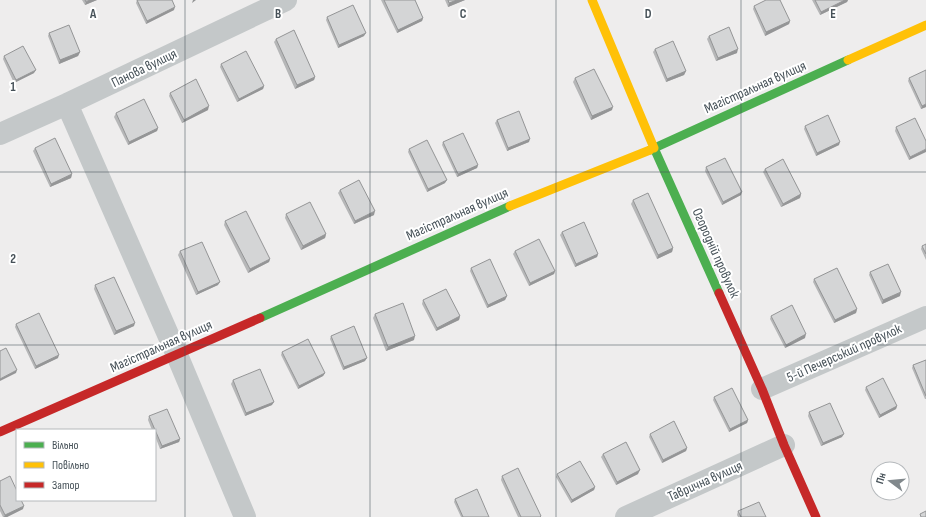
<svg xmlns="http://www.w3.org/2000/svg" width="926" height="517" viewBox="0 0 926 517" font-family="'Sofia Sans Condensed',sans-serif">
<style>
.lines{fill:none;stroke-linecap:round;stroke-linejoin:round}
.street{stroke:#c4c8c9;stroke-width:22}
.fast{stroke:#4caf50;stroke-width:9}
.slow{stroke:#ffc107;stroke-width:9}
.jam{stroke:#c62828;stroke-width:9}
.wall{fill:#b6b7b8}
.shaded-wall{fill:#949596}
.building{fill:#d4d5d6;stroke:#949596}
.grid{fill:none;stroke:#465158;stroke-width:1;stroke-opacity:0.55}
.labels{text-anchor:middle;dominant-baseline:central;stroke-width:4;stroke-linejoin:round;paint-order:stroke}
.street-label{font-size:14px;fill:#465158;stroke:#fff}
.grid-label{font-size:13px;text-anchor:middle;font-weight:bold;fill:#465158;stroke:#fff;stroke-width:4;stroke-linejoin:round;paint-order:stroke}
</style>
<rect width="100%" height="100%" fill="#eeeded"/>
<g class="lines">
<path class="street" d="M67,104l110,251 68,162
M0,134l67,-30 219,-104
M762,389l164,-72
M626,517l158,-72"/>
<path class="fast" d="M654,148l65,145
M650,150l198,-90
M260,318l250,-112"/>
<path class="slow" d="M592,0l62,148
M848,60l78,-35
M510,206l140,-56"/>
<path class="jam" d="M719,293l43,96 22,56 32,72
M0,432l260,-114"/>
</g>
<path class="wall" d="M82,0h15l-12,5z
M137,0h35l2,10 -28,14 -10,-21z
M381,0h34l8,18 -1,3 -25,12z
M445,0h20l-17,7z
M812,0h36l-1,2 -27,13z
M754,6l36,15 -1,3 -24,12 -12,-27z
M327,17l37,19 -26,12 -12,-28z
M49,33l31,19 -2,4 -19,8 -11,-28z
M709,36l28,17 -21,8 -9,-22z
M276,39l39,38 -1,3 -19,9 -21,-47z
M655,49l31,22 -2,4 -18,7 -13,-30z
M4,56l30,17 -20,10 -11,-24z
M221,64l43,22 -1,3 -26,13 -17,-35z
M575,78l37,32 -21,10 -18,-38z
M909,78l17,29 -5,2 -13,-28z
M170,93l38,17 -26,13 -13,-27z
M116,113l42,15 -1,3 -29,14 -14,-28z
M497,120l32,22 -22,9 -12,-28z
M805,126l34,19 -23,11 -12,-27z
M896,127l30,14 -17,19 -14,-29z
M443,142l35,23 -1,3 -20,9 -15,-32z
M35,148l37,26 -1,4 -21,9 -17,-36z
M409,149l36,34 -18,9 -19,-40z
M706,167l35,28 -19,10 -17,-34z
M765,169l36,25 -1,4 -19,9 -18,-35z
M340,190l34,25 -20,9 -16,-31z
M633,200l40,48 -1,4 -15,7 -26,-55z
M286,214l40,20 -1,4 -24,12 -16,-32z
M225,221l45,38 -1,3 -21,11 -24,-48z
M562,232l36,22 -1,3 -22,10 -15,-32z
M926,244v16l-5,-11 1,-3z
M180,251l38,34 -22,10 -18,-40z
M515,251l40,20 -1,3 -25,12 -16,-32z
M471,268l36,28 -2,4 -18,8 -17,-37z
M870,272l30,24 -18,8 -13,-29z
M814,279l43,30 -1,4 -22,10 -21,-41z
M95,285l39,41 -20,9 -20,-46z
M423,300l37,16 -1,4 -23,11 -14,-27z
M375,314l39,26 -28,11 -13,-33z
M771,316l34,22 -20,10 -15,-29z
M16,324l42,34 -23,11 -20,-42z
M331,336l34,25 -22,9 -13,-31z
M282,352l43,21 -2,3 -25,13 -17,-34z
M926,360v39h-1l-13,-31 1,-3z
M233,380l39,25 -27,11 -14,-32z
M866,387l31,19 -1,3 -17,9 -14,-28z
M714,397l34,23 -1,3 -18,9 -16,-32z
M809,412l33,25 -21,9 -13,-30z
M149,416l31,23 -1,3 -19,7 -5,-13v-6h-3l-4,-10z
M650,434l37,14 -1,3 -24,12 -13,-26z
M603,454l35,20 -22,11 -15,-28z
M557,474l38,13 -1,3 -23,13 -15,-26z
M502,476l39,40v1h-23l-17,-37z
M0,481l23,28 -16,8h-4l-3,-6z
M455,499l34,18h-28l-7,-15z
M738,511l28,6h-28l-1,-2z"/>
<path class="shaded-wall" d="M90,0h7l-12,5 1,-3z
M193,0h3l-4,3z
M457,0h8l-17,7 1,-4z
M845,0h3l-1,2 -27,13 1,-3z
M175,7l-1,3 -28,14 1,-3z
M423,18l-1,3 -25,12 1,-3z
M790,21l-1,3 -24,12 1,-4z
M366,33l-2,3 -26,12 1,-3z
M738,49l-1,4 -21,8 2,-3z
M80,52l-2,4 -19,8 1,-4z
M36,70l-2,3 -20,10 2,-3z
M686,71l-2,4 -18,7 1,-3z
M315,77l-1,3 -19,9 2,-4z
M264,86l-1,3 -26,13 2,-3z
M926,104v3l-5,2 1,-3z
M209,106l-1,4 -26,13 2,-3z
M613,107l-1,3 -21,10 1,-4z
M158,128l-1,3 -29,14 1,-3z
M530,139l-1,3 -22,9 1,-3z
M840,142l-1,3 -23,11 1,-3z
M926,149v3l-17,8 1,-3z
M478,165l-1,3 -20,9 1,-3z
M72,174l-1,4 -21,9 1,-3z
M447,180l-2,3 -18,9 1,-3z
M742,192l-1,3 -19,10 1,-3z
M801,194l-1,4 -19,9 2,-3z
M375,211l-1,4 -20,9 1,-3z
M326,234l-1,4 -24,12 2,-4z
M673,248l-1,4 -15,7 1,-4z
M598,254l-1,3 -22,10 1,-3z
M270,259l-1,3 -21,11 2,-4z
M555,271l-1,3 -25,12 1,-3z
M220,282l-2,3 -22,10 2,-3z
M901,292l-1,4 -18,8 1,-4z
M507,296l-2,4 -18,8 1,-3z
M857,309l-1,4 -22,10 1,-3z
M460,316l-1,4 -23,11 1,-3z
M135,323l-1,3 -20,9 2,-4z
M806,334l-1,4 -20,10 1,-3z
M415,336l-1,4 -28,11 2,-4z
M59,355l-1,3 -23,11 1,-3z
M367,358l-2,3 -22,9 1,-3z
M17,370l-1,3 -16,8v-2z
M325,373l-2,3 -25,13 1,-3z
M274,402l-2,3 -27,11 1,-3z
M897,406l-1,3 -17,9 1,-3z
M748,420l-1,3 -18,9 1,-3z
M844,434l-2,3 -21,9 2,-3z
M180,439l-1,3 -19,7 2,-3z
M687,448l-1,3 -24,12 1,-3z
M640,470l-2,4 -22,11 1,-3z
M595,487l-1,3 -23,13 1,-3z
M24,506l-1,3 -16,8h-3l1,-2z"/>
<path class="building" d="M85,0h5l-4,2z
M137,0h35l3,7 -28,14z
M384,0h31l8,18 -25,12z
M448,0h9l-8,3z
M766,0h14l10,21 -24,11 -12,-26z
M815,0h30l-24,12z
M353,5l13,28 -27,12 -12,-28z
M69,25l11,27 -20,8 -11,-27z
M729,27l9,22 -20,9 -9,-22z
M294,30l21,47 -18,8 -21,-46z
M673,41l13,30 -19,8 -12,-30z
M23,46l13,24 -20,10 -12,-24z
M246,51l18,35 -25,13 -18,-35z
M594,69l19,38 -21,9 -17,-38z
M926,70v34l-4,2 -13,-28z
M196,79l13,27 -25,14 -14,-27z
M144,99l14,29 -29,14 -13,-29z
M519,111l11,28 -22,9 -11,-28z
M828,115l12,27 -23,11 -12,-27z
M915,118l11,23v8l-16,8 -14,-30z
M463,133l15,32 -20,9 -15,-32z
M55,138l17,36 -21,10 -16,-36z
M427,140l20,40 -19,9 -19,-40z
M725,158l17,34 -19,10 -17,-35z
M783,159l18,35 -18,10 -18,-35z
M359,180l16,31 -20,10 -15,-31z
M648,193l25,55 -15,7 -25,-55z
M310,202l16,32 -23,12 -17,-32z
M246,211l24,48 -20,10 -25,-48z
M584,222l14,32 -22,10 -14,-32z
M539,239l16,32 -25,12 -15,-32z
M202,242l18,40 -22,10 -18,-41z
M926,244v10l-4,-8z
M490,259l17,37 -19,9 -17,-37z
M888,264l13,28 -18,8 -13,-28z
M837,268l20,41 -22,11 -21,-41z
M114,277l21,46 -19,8 -21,-46z
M446,289l14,27 -23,12 -14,-28z
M403,303l12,33 -27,11 -13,-33z
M792,305l14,29 -20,11 -15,-29z
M39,313l20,42 -23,11 -20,-42z
M354,326l13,32 -23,9 -13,-31z
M308,339l17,34 -26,13 -17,-34z
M6,348l11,22 -17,9v-28z
M926,360v36l-13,-31z
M260,369l14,33 -28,11 -13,-33z
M883,378l14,28 -17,9 -14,-28z
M732,388l16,32 -18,9 -16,-32z
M830,403l14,31 -21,9 -14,-31z
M167,409l13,30 -18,7 -13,-30z
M674,421l13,27 -24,12 -13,-26z
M626,442l14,28 -23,12 -14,-28z
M580,461l15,26 -23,13 -15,-26z
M518,468l23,48 -1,1h-19l-19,-41z
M10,476l7,15v9h4l3,6 -19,9 -5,-10v-24z
M477,489l12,28h-26l-8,-18z
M759,502l7,15h-25l-3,-6z
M926,511v6h-5l-1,-3z"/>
<path class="grid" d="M185,0v517M370,0v517M556,0v517M741,0v517M0,172h926M0,345h926"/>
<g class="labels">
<g class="street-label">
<text transform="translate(144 68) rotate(-26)">Панова вулиця</text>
<text transform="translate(755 87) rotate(-24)">Магістральная вулиця</text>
<text transform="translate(457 214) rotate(-24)">Магістральная вулиця</text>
<text transform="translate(716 253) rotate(66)">Огородній провулок</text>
<text transform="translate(161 346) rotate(-24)">Магістральная вулиця</text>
<text transform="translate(844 353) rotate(-24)">5-й Печерський провулок</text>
<text transform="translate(705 481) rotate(-24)">Таврична вулиця</text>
</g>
</g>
<g class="grid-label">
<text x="93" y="18">A</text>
<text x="278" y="18">B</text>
<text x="463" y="18">C</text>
<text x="648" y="18">D</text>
<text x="833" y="18">E</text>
<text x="13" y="91">1</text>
<text x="13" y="263">2</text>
</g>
<rect x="16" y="429" width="140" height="72" fill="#ffffff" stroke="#b5b9bc"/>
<rect x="24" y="442" width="20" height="6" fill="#4caf50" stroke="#b5b9bc"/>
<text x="52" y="449" font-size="12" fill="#465158">Вільно</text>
<rect x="24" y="462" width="20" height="6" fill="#ffc107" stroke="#b5b9bc"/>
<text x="52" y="469" font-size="12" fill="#465158">Повільно</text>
<rect x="24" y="482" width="20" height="6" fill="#c62828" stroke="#b5b9bc"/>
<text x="52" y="489" font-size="12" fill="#465158">Затор</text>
<g transform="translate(890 481) rotate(286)"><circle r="19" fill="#ffffff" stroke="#b5b9bc"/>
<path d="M0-3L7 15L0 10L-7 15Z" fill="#81888c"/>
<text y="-6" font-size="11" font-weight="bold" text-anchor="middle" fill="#465158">Пн</text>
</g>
</svg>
